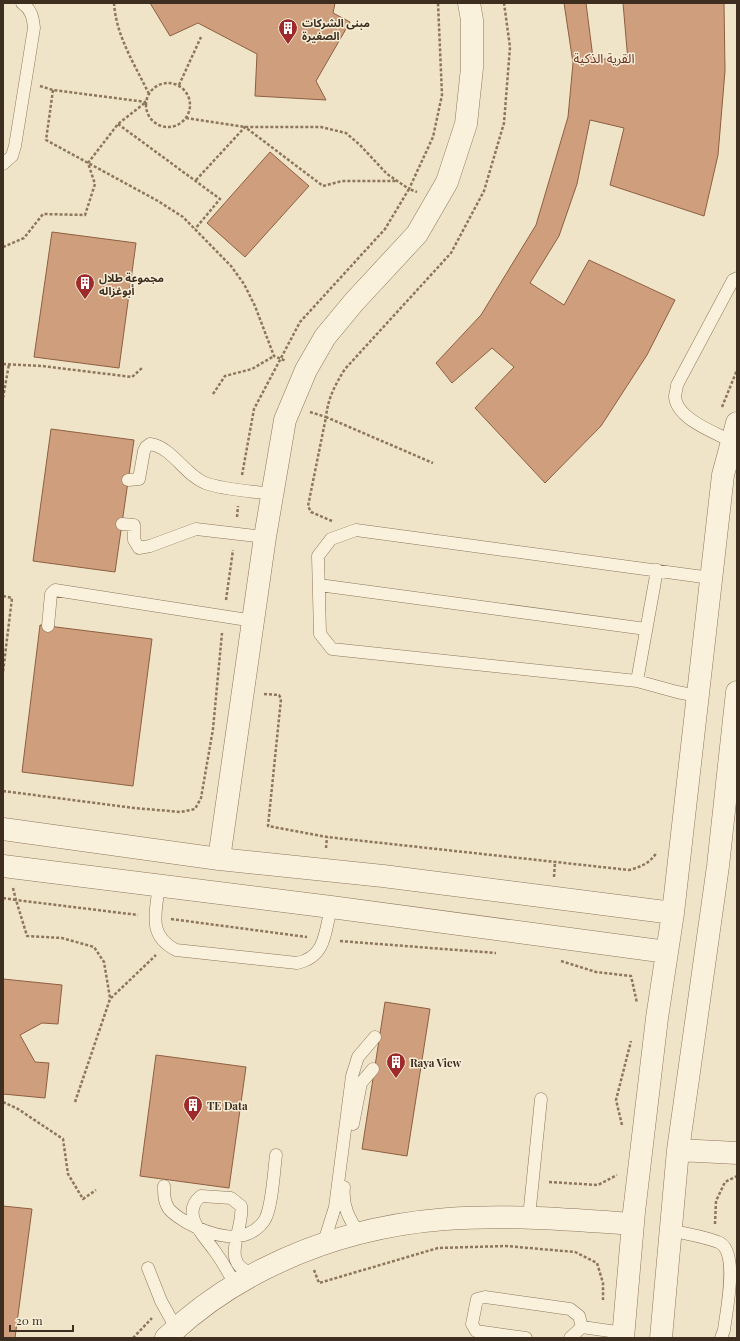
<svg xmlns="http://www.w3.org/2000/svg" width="740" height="1341" viewBox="0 0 740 1341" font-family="'Playfair Display','Noto Sans Arabic',serif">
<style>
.building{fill:#cf9f7d;stroke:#8d5f41}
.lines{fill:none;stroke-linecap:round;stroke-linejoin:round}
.service-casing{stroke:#8d765c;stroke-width:13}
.minor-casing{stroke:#8d765c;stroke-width:23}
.path{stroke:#8d765c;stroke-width:2.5;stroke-dasharray:3 2;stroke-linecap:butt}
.service{stroke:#faf1dc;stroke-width:12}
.minor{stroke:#faf1dc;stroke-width:22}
.labels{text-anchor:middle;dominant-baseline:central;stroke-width:3;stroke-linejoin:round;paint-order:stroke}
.poi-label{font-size:11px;font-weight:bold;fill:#3d2e20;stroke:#f7eed8;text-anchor:start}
.quarter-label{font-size:13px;fill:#6b2e1e;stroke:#f7eed8}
</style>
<rect width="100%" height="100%" fill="#f0e4c8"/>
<path class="building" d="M150,3h185l-2,10 17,9 -34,59 10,19 -71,-4 2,-42 -59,-31 -28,13z
M564,3h22l7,55 35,3 -5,-58h101l1,68 -7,84 -14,61 -94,-31 14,-57 -34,-8 -13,64 -18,52 -29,47 34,22 25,-45 86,40 -28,55 -46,71 -56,57 -70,-75 39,-41 -22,-19 -40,35 -16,-20 45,-48 55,-90 32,-108 5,-54z
M270,152l39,34 -64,71 -38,-34z
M52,232l84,11 -17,125 -85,-11z
M51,429l83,11 -19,132 -82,-11z
M40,625l112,14 -19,147 -111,-14z
M3,979l59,6 -4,39 -16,-1 -22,12 15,27 14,1 -4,35 -42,-4z
M385,1002l45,7 -23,147 -45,-7z
M156,1055l90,12 -17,121 -89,-12z
M3,1206l29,3 -17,129h-12z"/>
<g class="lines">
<g class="service-casing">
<path id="service" d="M3,164l9,-8 3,-10 19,-118c-1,-11 -3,-19 -12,-25
M731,441c-17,-9 -54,-22 -56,-44 0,-4 2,-8 2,-12l56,-105 4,-2
M128,480l11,-1 5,-28 2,-4 4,-3c22,3 35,31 55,39 19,7 47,8 67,11
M122,524l12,1v15l5,8 11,-2 46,-17 69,8
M319,585l327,44
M48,626l3,-32 4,-4 199,31
M637,681l20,-111
M698,696l-21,-4 -40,-11 -305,-32 -12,-15 -2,-78 13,-17 25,-9 355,48
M159,885c-3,28 -12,50 17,65l121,13c29,-6 28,-31 34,-56
M353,1124l8,-41 12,-14
M164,1186c0,8 0,16 5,23 5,6 11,9 17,13 23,13 59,25 78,-1 8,-11 10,-51 12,-66
M344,1187c-2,18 4,32 15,45
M529,1217l12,-118
M670,1230c16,4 33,6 48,12 22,8 8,70 6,88l-3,8
M324,1242l11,-35 17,-131 6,-19 17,-20
M148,1268l13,33 15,27
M235,1285c-6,-12 -13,-24 -21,-35 -11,-15 -34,-37 -13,-54l30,2 10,8c4,23 -24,58 13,68
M526,1338l-50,-7 -4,-7 5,-25 8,-2 85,12 9,7 3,11
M570,1338l12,-11 42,6"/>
</g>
<g class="minor-casing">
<path id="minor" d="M3,829l216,30 164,17 290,37
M219,859l46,-322 20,-117 21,-50 19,-33 29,-35 63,-68 30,-52 19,-58 6,-56v-48l-3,-17
M3,866l328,41 336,45
M678,1150l59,3
M166,1338c29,-28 62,-51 98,-69 124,-63 236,-55 369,-45
M623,1338l11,-126 23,-194 16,-105 50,-438 14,-52
M661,1338l17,-188 40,-284 19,-174"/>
</g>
<path class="path" d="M114,3c2,33 21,62 35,91
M146 105a22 22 0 1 1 44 0a22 22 0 1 1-44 0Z
M179,85l22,-48
M40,86l13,4 93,12
M53,90l-7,50 112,61 25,16 48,49 13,18 11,22 19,50 12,5
M186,118l59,9h76l25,6 14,12 27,29 22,15 24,-52 9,-42 -4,-92
M118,124l102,75 -25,30
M196,180l49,-53 78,59 19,-5h54
M3,247l21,-9 19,-24 42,1 10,-31 -7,-21 30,-39 28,-22
M3,364l39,2 90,11 10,-9
M213,394l12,-18 27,-7 22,-13
M3,398l6,-34
M722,407l15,-37
M310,412l16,5c2,-19 9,-32 19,-48l106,-116 33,-62 20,-68 6,-76 -6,-44
M242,475l12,-66 46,-87 85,-93 24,-40 8,3
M237,517l1,-11
M332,521l-21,-9 -3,-6 18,-89 107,46
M3,596l9,2 -9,74
M226,600l7,-50
M264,694l15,1 2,4 -13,127 59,11 302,33c12,-3 21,-7 28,-18
M3,791l131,17 47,4 14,-3 6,-11 12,-69 9,-96
M326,848l1,-11
M554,877l1,-15
M13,888l3,12 122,15
M3,898l13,2 11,36 35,2 32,9 10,15 6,36
M171,919l136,18
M340,941l156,12
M561,961l35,11 35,4 6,27
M3,1102l15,7 45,30 5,35 15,25 13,-9
M75,1102l35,-103 46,-44
M622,1125l-6,-25 15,-59
M549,1182l49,3 19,-10
M715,1224l1,-23 9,-19 12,-6
M314,1270l5,13 119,-35 68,-2 69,6 22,11 6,20v17
M133,1338l19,-20"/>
<use href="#service" class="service"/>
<use href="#minor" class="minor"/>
</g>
<defs>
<g id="building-pin" transform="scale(1)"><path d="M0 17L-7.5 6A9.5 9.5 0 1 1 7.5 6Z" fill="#9e2a2b" stroke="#f7eed8"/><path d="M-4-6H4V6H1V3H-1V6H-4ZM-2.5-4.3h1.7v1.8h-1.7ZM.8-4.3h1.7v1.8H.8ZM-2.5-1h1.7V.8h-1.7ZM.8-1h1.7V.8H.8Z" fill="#fff"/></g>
</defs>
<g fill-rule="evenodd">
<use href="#building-pin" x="288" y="28"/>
<use href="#building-pin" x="85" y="283"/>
<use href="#building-pin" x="396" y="1062"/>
<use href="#building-pin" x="193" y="1105"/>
</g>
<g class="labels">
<g class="poi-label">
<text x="302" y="22">مبنى الشركات<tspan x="302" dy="13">الصغيرة</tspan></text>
<text x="99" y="277">مجموعة طلال<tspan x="99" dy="13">أبوغزاله</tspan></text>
<text x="410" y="1062">Raya View</text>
<text x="207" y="1105">TE Data</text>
</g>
<g class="quarter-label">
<text x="604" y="57">القرية الذكية</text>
</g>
</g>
<rect width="740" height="1341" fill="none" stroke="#3d2e20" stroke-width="8"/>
<path d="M10 1325v6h63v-6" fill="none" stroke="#3d2e20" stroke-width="2"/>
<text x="16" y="1325" font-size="12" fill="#3d2e20" stroke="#f7eed8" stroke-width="3" paint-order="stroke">20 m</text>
</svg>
